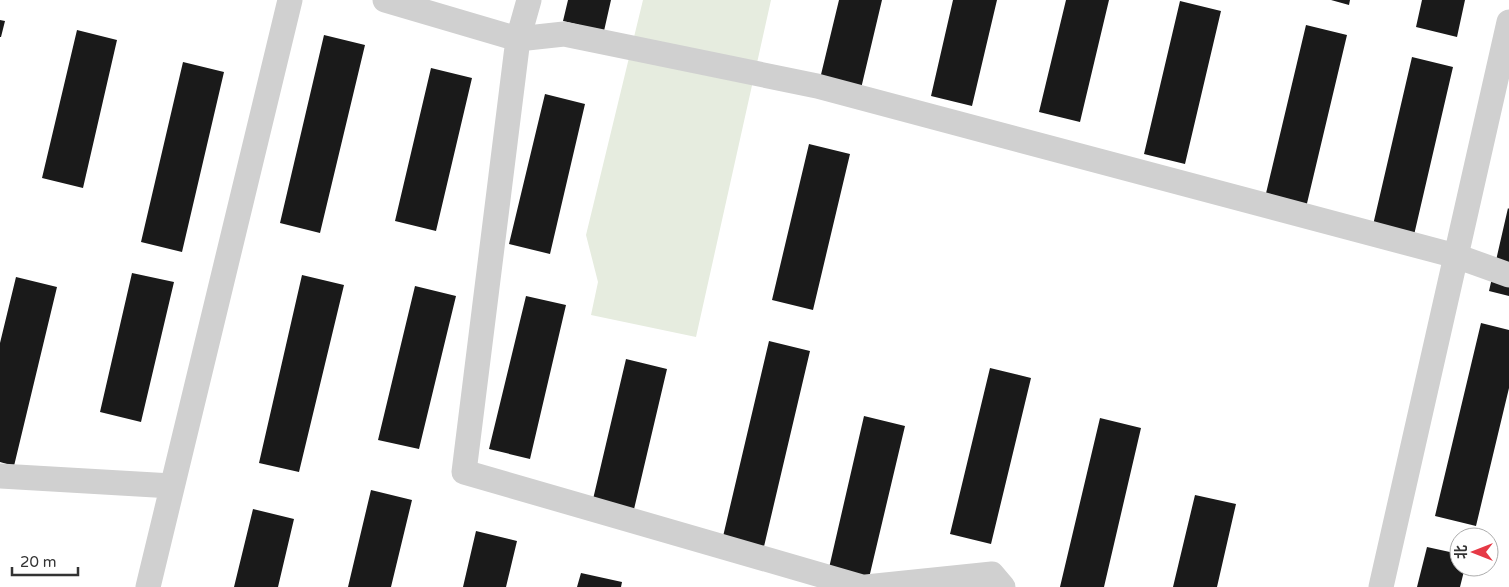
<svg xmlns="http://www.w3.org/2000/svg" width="1509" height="587" viewBox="0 0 1509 587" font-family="'Varela Round','Noto Sans SC',sans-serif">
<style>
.green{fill:#e6ecdf}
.building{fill:#1a1a1a}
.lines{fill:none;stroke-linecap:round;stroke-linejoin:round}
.street{stroke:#d0d0d0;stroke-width:25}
</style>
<rect width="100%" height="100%" fill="#fff"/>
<path class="green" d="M643,0h128l-75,337 -105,-22 7,-33 -12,-47z"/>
<path class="building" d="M568,0h43l-7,31 -41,-10z
M839,0h43l-23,97 -41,-10z
M953,0h44l-25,106 -41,-10z
M1066,0h43l-29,122 -41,-10z
M1331,0h19l-1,5z
M1422,0h43l-8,37 -41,-10z
M1180,1l41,10 -36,153 -41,-10z
M0,20l5,1 -4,16h-1z
M1306,25l41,10 -43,181 -41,-10z
M77,30l40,10 -34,148 -41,-10z
M324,35l41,10 -45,188 -40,-10z
M1412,57l41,10 -42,181 -41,-10z
M183,62l41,10 -42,180 -41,-10z
M431,68l41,10 -36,153 -41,-10z
M545,94l40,10 -35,150 -41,-10z
M809,144l41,10 -37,156 -41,-10z
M1508,208l1,1v87l-20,-5z
M132,273l42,9 -33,140 -41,-10z
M302,275l42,10 -45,187 -40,-9z
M16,277l41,10 -43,179 -14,-4v-119z
M415,286l41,10 -37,153 -41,-9z
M526,296l40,9 -36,154 -41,-10z
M1481,323l28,7v58l-33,138 -41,-10z
M769,341l41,10 -48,204 -41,-10z
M626,359l41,10 -36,153 -41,-10z
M990,368l41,10 -40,166 -41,-10z
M864,416l41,10 -36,152 -40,-10z
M1100,418l41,10 -37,159h-44z
M371,490l41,10 -21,87h-43z
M1195,495l41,9 -19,83h-44z
M253,509l41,10 -16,68h-44z
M476,531l41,10 -11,46h-43z
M1427,547l32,7v13h6l-5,20h-43z
M581,573l41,9 -1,5h-44z"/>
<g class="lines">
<path class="street" d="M385,0l133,39 46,-5 253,52 639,170 53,19
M529,0l-11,39 -54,433 398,115
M0,476l172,10
M148,587l142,-587
M866,587l126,-13 11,13
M1381,587l128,-565"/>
</g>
<g transform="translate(1474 552) rotate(270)"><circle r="24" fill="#ffffff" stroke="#adadad"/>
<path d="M0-4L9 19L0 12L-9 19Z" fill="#e63946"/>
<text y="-8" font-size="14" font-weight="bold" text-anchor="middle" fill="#333333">北</text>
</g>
<path d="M12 567v8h66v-8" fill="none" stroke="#333333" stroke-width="2.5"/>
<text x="20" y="567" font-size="15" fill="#333333" stroke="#ffffff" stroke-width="4" paint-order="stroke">20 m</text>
</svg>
